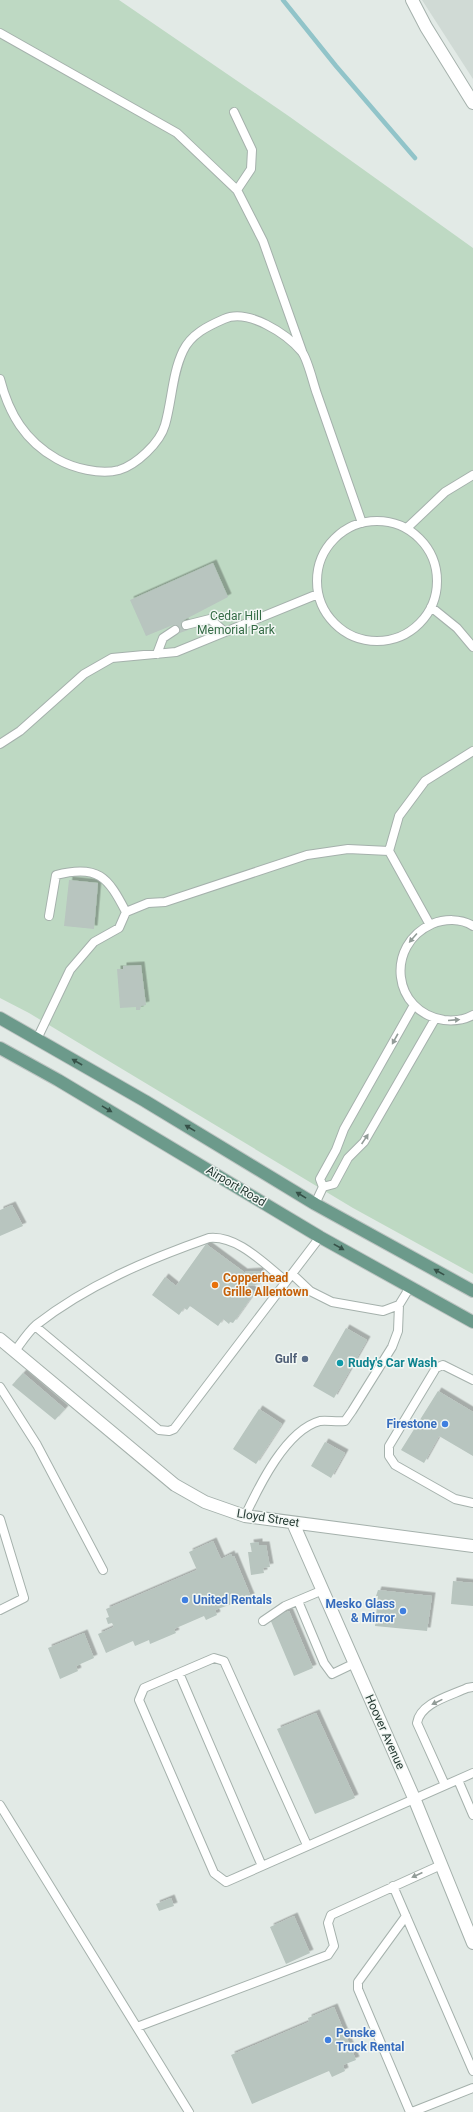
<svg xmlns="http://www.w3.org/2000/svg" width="473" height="2112" viewBox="0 0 473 2112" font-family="Roboto,sans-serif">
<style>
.built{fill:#d0dad5}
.green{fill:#bed9c3}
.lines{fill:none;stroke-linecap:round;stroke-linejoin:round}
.stream{stroke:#91c4c9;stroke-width:4.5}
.building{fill:#b8c5bf;filter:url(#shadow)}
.service-casing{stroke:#a5b1ac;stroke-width:10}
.minor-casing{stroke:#a5b1ac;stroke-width:14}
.tertiary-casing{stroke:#a5b1ac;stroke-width:14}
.primary-casing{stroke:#bdc4c2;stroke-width:14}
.service{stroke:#fff;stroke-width:8}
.minor{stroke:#fff;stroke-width:12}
.tertiary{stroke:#fff;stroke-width:12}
.primary{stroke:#6c9a8b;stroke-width:12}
.oneway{fill:#929c98}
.oneway2{fill:#365148}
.food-dot{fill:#e8710a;stroke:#f2f7f4;stroke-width:1.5}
.service-dot{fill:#5c6f8a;stroke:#f2f7f4;stroke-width:1.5}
.culture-dot{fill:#0f9aa8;stroke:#f2f7f4;stroke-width:1.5}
.shop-dot{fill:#3f7fe0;stroke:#f2f7f4;stroke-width:1.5}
.labels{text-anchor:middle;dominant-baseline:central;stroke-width:3;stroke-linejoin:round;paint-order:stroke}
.park-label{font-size:12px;fill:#346b45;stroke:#f2f7f4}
.street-label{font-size:12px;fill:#243932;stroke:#f2f7f4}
.food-label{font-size:12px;font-weight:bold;fill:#c56008;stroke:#f2f7f4;text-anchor:start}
.service-label{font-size:12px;font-weight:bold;fill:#4e5e75;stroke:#f2f7f4;text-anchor:end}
.culture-label{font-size:12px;font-weight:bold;fill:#0d838f;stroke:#f2f7f4;text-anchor:start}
.shop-label{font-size:12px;font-weight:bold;fill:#366cbe;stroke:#f2f7f4;text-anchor:end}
</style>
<defs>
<filter id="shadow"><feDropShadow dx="3.5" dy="-3.5" stdDeviation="0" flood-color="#0004"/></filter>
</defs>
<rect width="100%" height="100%" fill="#e2eae6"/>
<path class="built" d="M422,0h51v79z"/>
<path class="green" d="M0,0h119l171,117 183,131v1026l-120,-66 -324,-195 -29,-15z"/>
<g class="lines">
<path class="stream" d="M283,0l53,66 79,92"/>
</g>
<path class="building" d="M213,563l15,34 -44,23 4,10 -11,4 -4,-9 -27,11 -16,-36z
M69,880l29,3 -4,46 -30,-3z
M141,965l5,40 -5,1 -1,4h-4v-3l-16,1 -3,-39h6v-3z
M12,1205l11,21 -23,10v-26z
M206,1244l38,28 16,-1 1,13 -14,2 8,6 -22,31 -3,-1 -1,2 -6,-5 -5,7 -28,-20 -3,4 -3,-2 -5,7 -27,-20 13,-18 11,9z
M346,1328l21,12 -33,58 -21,-12z
M23,1373l42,36 -10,11 -43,-35z
M438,1391l35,21v44l-34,-20 -15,27 -23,-13z
M259,1409l23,15 -26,40 -23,-15z
M325,1442l20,11 -14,25 -20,-12z
M213,1541l8,18 10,-5 1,3 2,-1 17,41 -36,13 2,5 -11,5 -2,-4 -30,13 2,4 -26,11 -1,-4 -14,6 -2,-5 -27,12 -8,-19 16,-7 -2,-4 -4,1 -2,-6 3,-1 -3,-8 91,-39 -8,-18z
M259,1542v3h7l4,22 -7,1 1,5 -13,2 -3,-23h4l-2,-9z
M453,1581l20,2v23l-22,-2z
M378,1590l54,6 -5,35 -52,-5 3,-30h-2z
M289,1611l24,57 -19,8 -24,-57z
M84,1633l10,25 -18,8 2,5 -18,8 -12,-31z
M316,1713l39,85 -40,16 -38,-85z
M171,1898l3,8 -15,5 -3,-7z
M294,1916l16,37 -24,11 -16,-37z
M334,2007l22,53 -13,5 2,6 -13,6 -3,-6 -77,33 -21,-49 78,-33 -1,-4z"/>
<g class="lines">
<g class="service-casing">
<path id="service" d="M0,33l177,100 60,57 26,51 39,110
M234,112l18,38 -1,19 -14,21
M0,379c9,35 25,62 57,80 16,9 43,16 62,11 17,-5 41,-27 46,-45 7,-24 7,-51 18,-74 8,-17 25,-25 41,-32 24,-11 63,15 78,33 6,8 11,31 15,42 15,43 30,86 45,129
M317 581a60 60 0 1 1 120 0a60 60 0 1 1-120 0Z
M407,528l38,-36 28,-17
M431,607l26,21 16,19
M186,625l24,-6 15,13
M157,654l6,-16 12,-8
M0,744l20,-13 64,-57 28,-16 64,-6 142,-58
M49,916l7,-41c42,-11 52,2 70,37
M430,925l-41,-74 10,-35 26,-35 48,-30
M473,926c-12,-8 -29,-7 -41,-2 -47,21 -40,88 12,96 9,1 20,0 29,-5
M37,1039l33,-69 24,-28 25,-14 7,-16 22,-9 17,-1 142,-47 41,-6 41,2
M323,1187l11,-3 14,-26 16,-16 71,-123
M315,1204l8,-17 -3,-8 16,-29 8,-21 70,-124
M292,1274l18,17 22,11 51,9 16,-6 11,-18
M35,1326l124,104 10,1 5,-2 146,-192
M15,1351c6,-8 13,-19 21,-26 51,-40 113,-66 173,-87 29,-3 56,27 77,43
M473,1380l-30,-15 -7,3 -47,78v10l6,9 60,34 18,4
M0,1387l37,58 66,125
M245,1516c14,-30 41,-86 75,-95 6,-1 17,1 25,0l7,-10 40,-64 6,-16 1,-26
M0,1519l24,79 -24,12
M298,1601l26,62 8,11 23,-11
M263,1621l22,-15 38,-16
M179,1673l83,193
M458,1780l15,35
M445,1785l-28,-62c3,-20 33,-27 50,-35l6,-1
M0,1805l189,307
M307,1845l-83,-184 -10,-3 -70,30 -5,12 75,173 12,9 247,-109
M393,1886l80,185
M406,1916l-48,66v7l52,123
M137,2027l191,-72 6,-9 -6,-23 3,-8 110,-50
M412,2112l61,-24"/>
</g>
<g class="minor-casing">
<path id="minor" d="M0,1339l175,146 30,17 40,14 228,30
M293,1523l121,275 59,145"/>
</g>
<g class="tertiary-casing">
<path id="tertiary" d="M412,0l14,27 47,76"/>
</g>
<g class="primary-casing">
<path id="primary" d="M0,1018l145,83 170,103 158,87
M0,1048l58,32 262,157 153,85"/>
</g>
<use href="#service" class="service"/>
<use href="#minor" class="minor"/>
<use href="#tertiary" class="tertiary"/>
<use href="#primary" class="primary"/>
</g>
<defs><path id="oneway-solid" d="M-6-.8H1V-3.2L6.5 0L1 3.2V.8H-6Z"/></defs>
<g class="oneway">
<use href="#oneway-solid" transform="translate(413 938) rotate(131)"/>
<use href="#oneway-solid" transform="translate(454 1020) rotate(-5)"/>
<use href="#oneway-solid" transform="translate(395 1039) rotate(119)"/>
<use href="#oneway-solid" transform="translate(365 1139) rotate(-56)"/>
<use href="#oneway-solid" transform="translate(437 1702) rotate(154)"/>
<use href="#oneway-solid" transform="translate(417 1875) rotate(155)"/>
</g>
<g class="oneway2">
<use href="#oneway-solid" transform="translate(77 1062) rotate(-150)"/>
<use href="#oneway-solid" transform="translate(107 1109) rotate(31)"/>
<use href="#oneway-solid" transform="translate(190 1128) rotate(-149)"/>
<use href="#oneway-solid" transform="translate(301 1195) rotate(-149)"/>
<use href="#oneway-solid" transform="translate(339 1247) rotate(29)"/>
<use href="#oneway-solid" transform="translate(439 1272) rotate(-151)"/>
</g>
<circle class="food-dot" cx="215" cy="1285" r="4"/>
<circle class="service-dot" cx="305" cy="1359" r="4"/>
<circle class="culture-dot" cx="340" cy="1363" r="4"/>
<g class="shop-dot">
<circle cx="445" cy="1424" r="4"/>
<circle cx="185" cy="1600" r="4"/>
<circle cx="403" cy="1611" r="4"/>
<circle cx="328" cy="2040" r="4"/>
</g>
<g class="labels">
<g class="park-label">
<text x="236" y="616">Cedar Hill<tspan x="236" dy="14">Memorial Park</tspan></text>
</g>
<g class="street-label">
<text transform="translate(236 1186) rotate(31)">Airport Road</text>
<text transform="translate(268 1518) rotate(9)">Lloyd Street</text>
<text transform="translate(385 1732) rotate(66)">Hoover Avenue</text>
</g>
<g class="food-label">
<text x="223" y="1278">Copperhead<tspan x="223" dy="14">Grille Allentown</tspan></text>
</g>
<g class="service-label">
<text x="297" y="1359">Gulf</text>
</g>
<g class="culture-label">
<text x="348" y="1363">Rudy's Car Wash</text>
</g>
<g class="shop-label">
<text x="437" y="1424">Firestone</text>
<text x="193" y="1600" text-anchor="start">United Rentals</text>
<text x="395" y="1604">Mesko Glass<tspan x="395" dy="14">&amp; Mirror</tspan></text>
<text x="336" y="2033" text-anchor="start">Penske<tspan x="336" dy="14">Truck Rental</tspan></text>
</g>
</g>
</svg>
